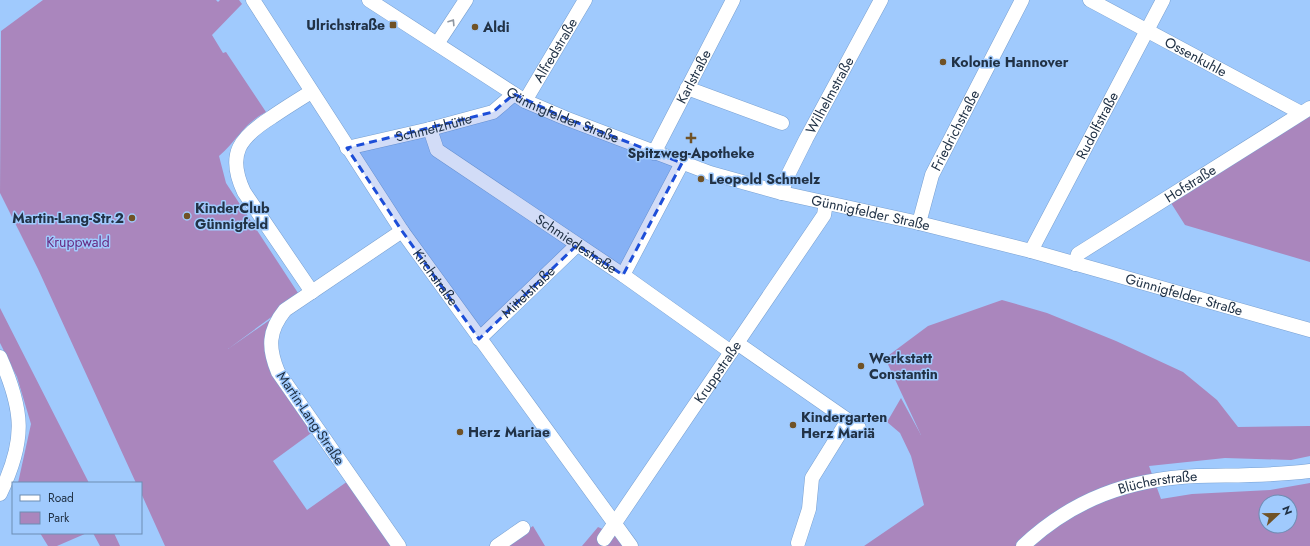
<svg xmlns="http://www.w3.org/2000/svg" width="1310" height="546" viewBox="0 0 1310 546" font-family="Jost,sans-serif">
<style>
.green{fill:#aa86bd;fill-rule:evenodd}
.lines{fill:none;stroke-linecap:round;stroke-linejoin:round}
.minor-casing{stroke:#78a0d1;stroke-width:15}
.minor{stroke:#fff;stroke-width:14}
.oneway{stroke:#9098a2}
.marked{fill:#1d4ed8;fill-opacity:0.2;stroke:#1d4ed8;stroke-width:3;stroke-dasharray:8 5;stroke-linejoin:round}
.poi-dot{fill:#705226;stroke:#a0cafd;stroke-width:1.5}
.labels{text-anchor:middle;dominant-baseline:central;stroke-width:3;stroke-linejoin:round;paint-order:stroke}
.poi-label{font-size:14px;font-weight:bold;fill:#213246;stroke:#a0cafd;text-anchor:start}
.street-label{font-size:14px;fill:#213246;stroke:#a0cafd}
.park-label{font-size:14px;fill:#662981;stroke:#a0cafd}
</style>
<rect width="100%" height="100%" fill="#a0cafd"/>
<path class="green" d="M43,0h173l2,2 2,-2h19l3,4 -30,31 11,18 3,-1 40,60c-24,13 -28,28 -47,44l7,27 74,113 -72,53 46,-32 -9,31 49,83 -41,30 34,49 41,-29 47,65h-230l-24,-53v-10h-5l-98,-214 -38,-76 1,-162z
M1310,115v147l-125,-37 -14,-22z
M1002,300l45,13 69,28 67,31 34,28 21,27 72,-1v30l-19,4 -66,-2 -76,8 12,33 31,-5 78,-4 40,-7v63h-446l60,-41 -13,-49 -11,-23 -13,-11 14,-24 20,37 -36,-77 43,-32zM1266,502h24v24h-24z
M0,308l89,175h-71l13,-59 -14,-47 -17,-34z
M533,526l12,20h-42z
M598,527l20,9 8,10h-44z
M40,533h47l-30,13h-9z
M93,533h21l6,13h-20z"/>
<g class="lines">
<g class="minor-casing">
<g id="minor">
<path id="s1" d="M253,0l149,231 229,315"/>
<path id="s2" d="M369,0l156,101 40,17 145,55 72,20 137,30 112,28 279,79"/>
<path id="s3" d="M1090,0l211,113"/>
<path d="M437,44l29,-44"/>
<path d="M687,88l95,35"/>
<path d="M311,92c-13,8 -26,16 -39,25 -32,20 -46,37 -28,75l68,100"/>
<path id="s4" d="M525,101l60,-101"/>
<path id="s5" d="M430,129l7,21 186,125 108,77"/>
<path id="s6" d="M347,148l83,-19 63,-17 21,-18"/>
<path id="s7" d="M654,153l79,-153"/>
<path id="s8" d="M782,193l4,-14 20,-40 75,-139"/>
<path id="s9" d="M919,223l13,-48 90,-175"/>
<path id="s10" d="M1031,251l132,-251"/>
<path id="s11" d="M1075,264l3,-10 232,-146"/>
<path d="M623,275l59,-112"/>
<path id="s12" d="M479,339l98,-94"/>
<path d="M737,343l122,85"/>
<path d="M0,357c24,54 26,83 0,137"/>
<path id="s13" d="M604,539l220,-324 2,-12"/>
<path d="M798,543l11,-34 3,-31 36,-58"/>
<path d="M399,546l-121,-174c-10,-24 -10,-41 7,-62l117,-79"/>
<path d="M497,546l26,-18"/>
<path id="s14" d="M1023,546c50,-47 106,-67 174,-70 38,-1 76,0 113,-5"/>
</g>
</g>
<use href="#minor" class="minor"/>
</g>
<defs><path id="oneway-chevron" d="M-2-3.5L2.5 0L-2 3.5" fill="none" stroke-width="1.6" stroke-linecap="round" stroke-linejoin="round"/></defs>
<use class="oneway" href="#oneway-chevron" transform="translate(452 22) rotate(-57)"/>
<path class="marked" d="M514,94l51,24 117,45 -59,112 -46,-30 -98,94 -77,-108 -55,-83 146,-36z"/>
<g class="poi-dot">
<rect x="389" y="21" width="8" height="8" rx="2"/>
<circle cx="475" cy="27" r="4"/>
<circle cx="943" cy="62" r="4"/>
<path d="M689 132h4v4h4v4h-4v4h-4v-4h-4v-4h4z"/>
<circle cx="701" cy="179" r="4"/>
<circle cx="187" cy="216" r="4"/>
<circle cx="132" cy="218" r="4"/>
<circle cx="861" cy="366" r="4"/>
<circle cx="793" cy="425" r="4"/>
<circle cx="460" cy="432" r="4"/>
</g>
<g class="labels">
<g class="poi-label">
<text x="385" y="25" text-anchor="end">Ulrichstraße</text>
<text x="483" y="27">Aldi</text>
<text x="951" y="62">Kolonie Hannover</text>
<text x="691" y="153" text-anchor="middle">Spitzweg-Apotheke</text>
<text x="709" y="179">Leopold Schmelz</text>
<text x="195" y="208">KinderClub<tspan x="195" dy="16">Günnigfeld</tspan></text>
<text x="124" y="218" text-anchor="end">Martin-Lang-Str.2</text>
<text x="869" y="358">Werkstatt<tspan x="869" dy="16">Constantin</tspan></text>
<text x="801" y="417">Kindergarten<tspan x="801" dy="16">Herz Mariä</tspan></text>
<text x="468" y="432">Herz Mariae</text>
</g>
<g class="street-label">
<text stroke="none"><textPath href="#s4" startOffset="59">Alfredstraße</textPath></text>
<text stroke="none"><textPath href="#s3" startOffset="120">Ossenkuhle</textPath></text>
<text stroke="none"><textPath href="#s7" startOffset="86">Karlstraße</textPath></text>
<text stroke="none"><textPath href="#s8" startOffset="109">Wilhelmstraße</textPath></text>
<text stroke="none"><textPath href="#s2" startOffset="226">Günnigfelder Straße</textPath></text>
<text stroke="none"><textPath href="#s10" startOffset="142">Rudolfstraße</textPath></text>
<text stroke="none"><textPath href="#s6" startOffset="89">Schmelzhütte</textPath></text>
<text stroke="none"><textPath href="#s9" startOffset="100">Friedrichstraße</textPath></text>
<text stroke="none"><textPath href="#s11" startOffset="143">Hofstraße</textPath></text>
<text stroke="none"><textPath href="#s2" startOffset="550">Günnigfelder Straße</textPath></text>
<text stroke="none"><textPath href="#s5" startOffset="190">Schmiedestraße</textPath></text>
<text stroke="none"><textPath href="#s1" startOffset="332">Kirchstraße</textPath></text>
<text stroke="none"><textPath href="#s12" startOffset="68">Mittelstraße</textPath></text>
<text stroke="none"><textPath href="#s2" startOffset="874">Günnigfelder Straße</textPath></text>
<text stroke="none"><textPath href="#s13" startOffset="202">Kruppstraße</textPath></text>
<text transform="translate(311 418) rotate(56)">Martin-Lang-Straße</text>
<text stroke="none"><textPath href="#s14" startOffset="152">Blücherstraße</textPath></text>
</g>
<g class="park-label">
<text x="78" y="242">Kruppwald</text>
</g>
</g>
<rect x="12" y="482" width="130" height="52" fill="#a0cafd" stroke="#6d8db4"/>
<rect x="20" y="495" width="20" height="6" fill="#ffffff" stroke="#6d8db4"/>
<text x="48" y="502" font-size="12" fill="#213246">Road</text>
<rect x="20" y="512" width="20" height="12" fill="#aa86bd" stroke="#6d8db4"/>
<text x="48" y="522" font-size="12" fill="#213246">Park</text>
<g transform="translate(1278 514) rotate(68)"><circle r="19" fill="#a0cafd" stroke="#6d8db4"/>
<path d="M0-3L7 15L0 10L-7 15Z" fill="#705226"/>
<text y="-6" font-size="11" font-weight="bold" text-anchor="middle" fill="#213246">N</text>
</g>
</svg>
